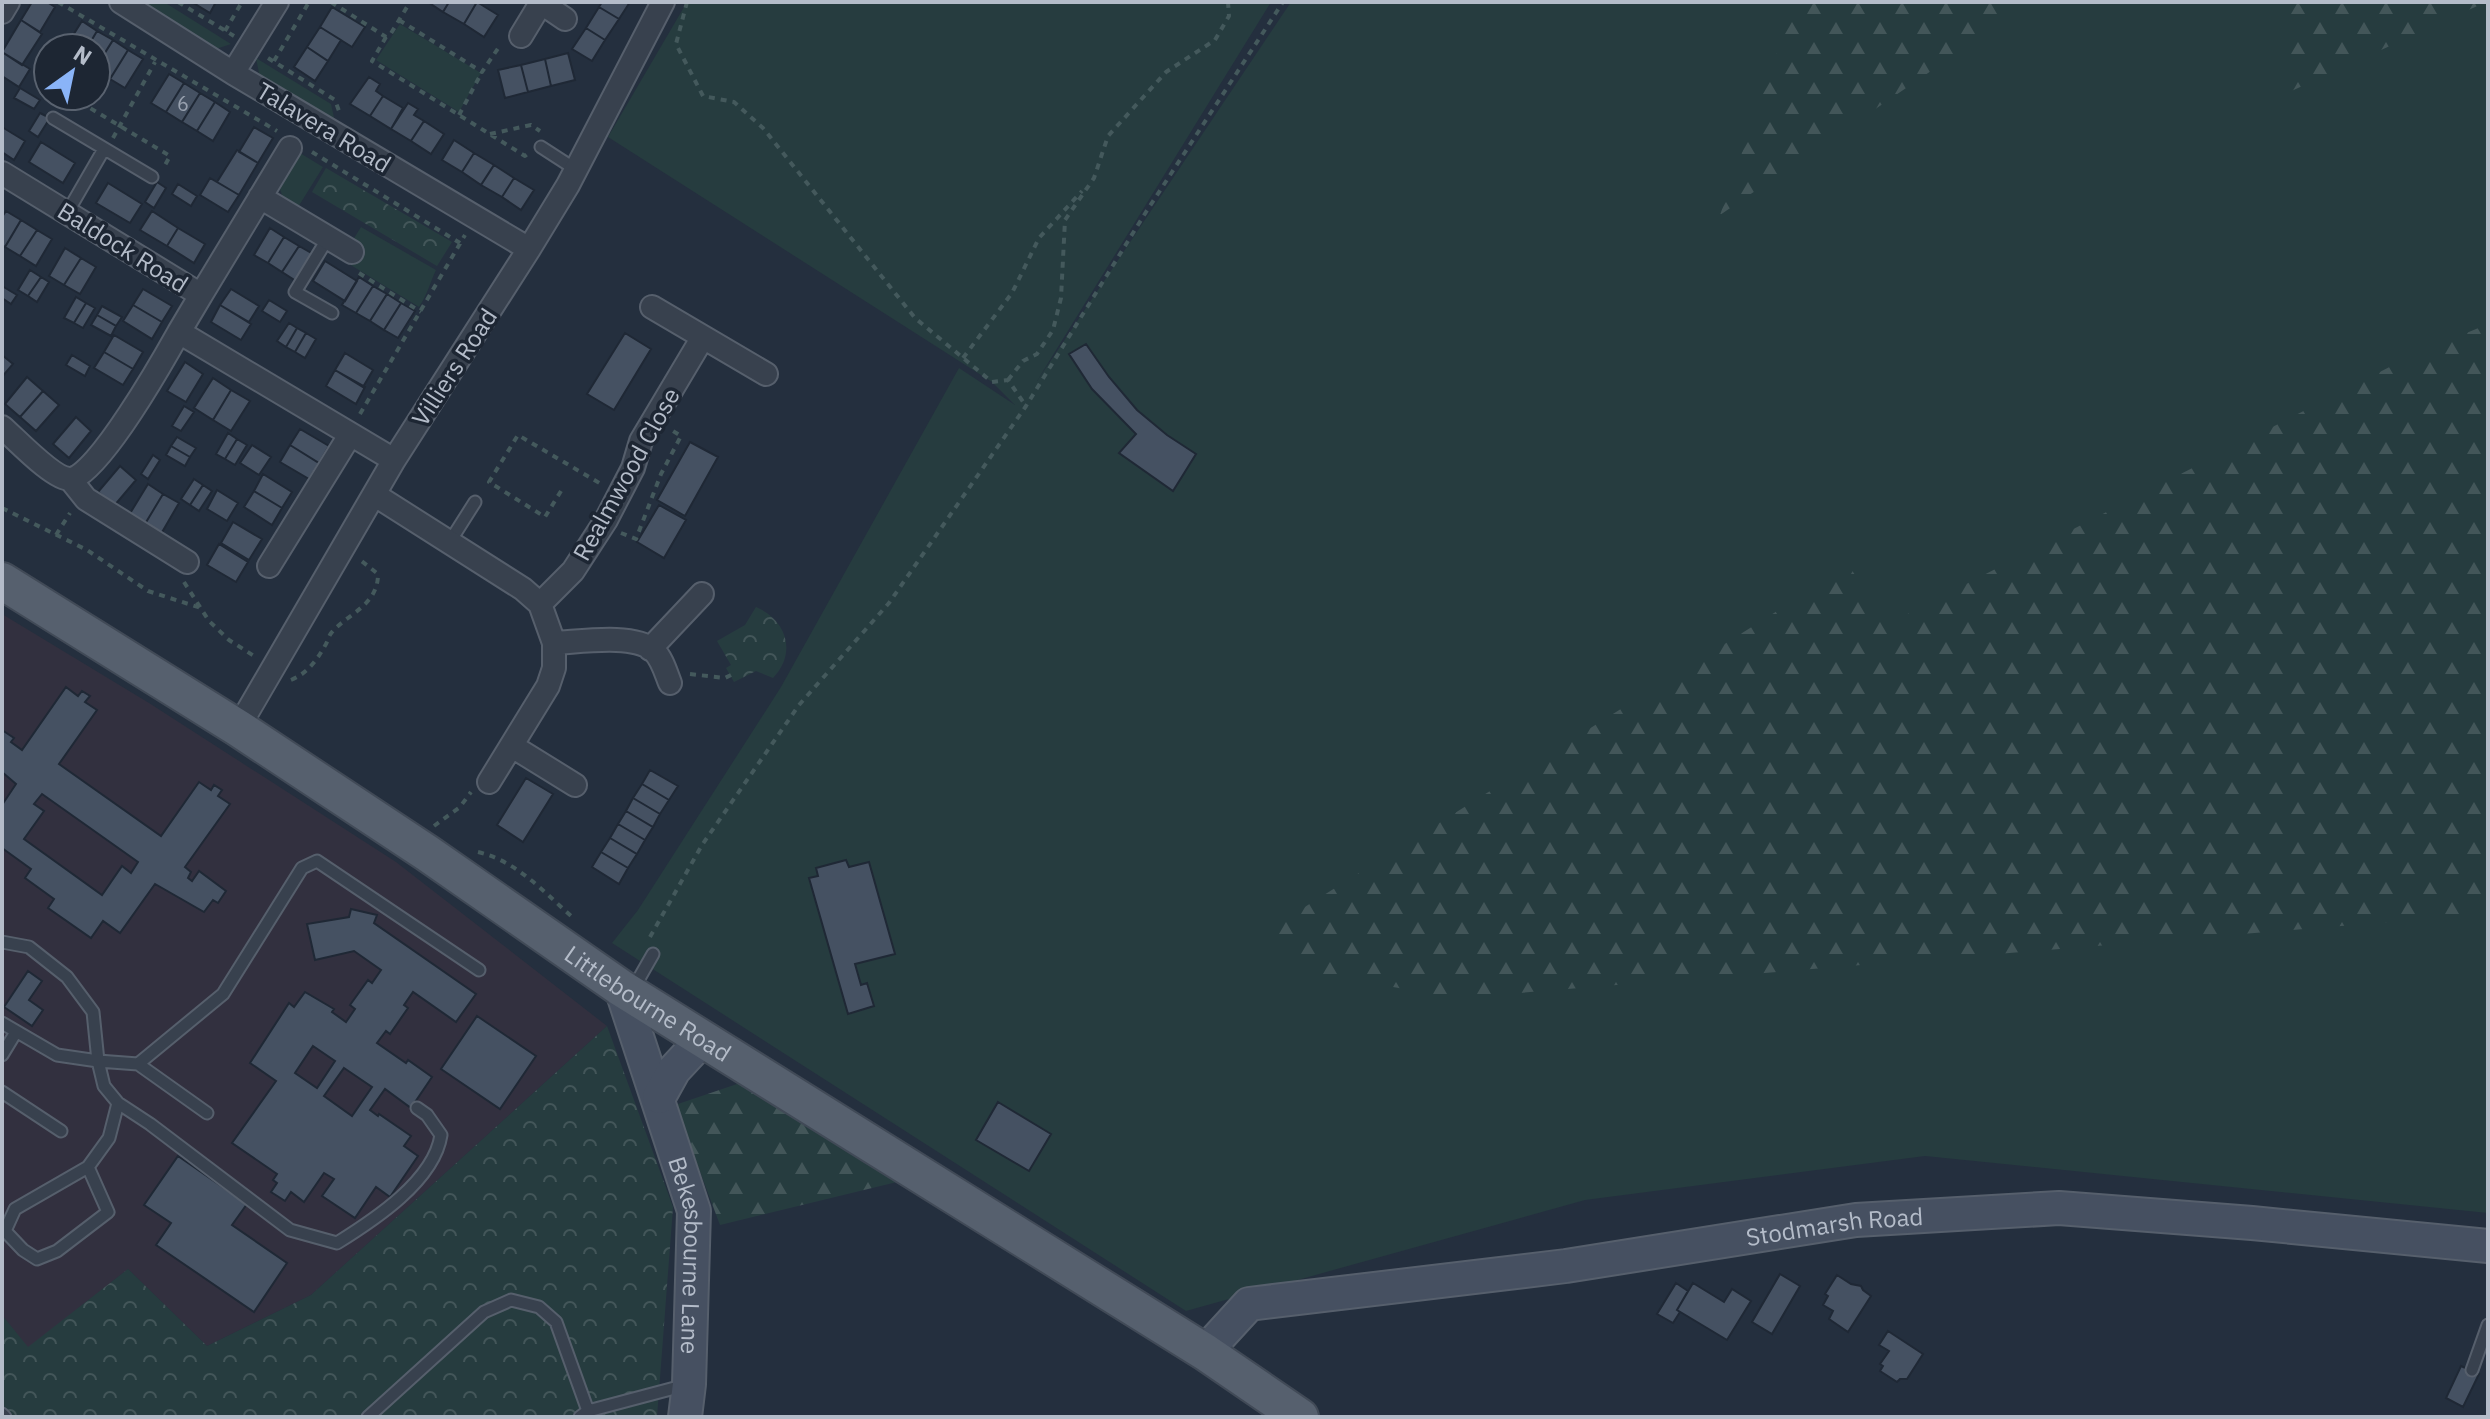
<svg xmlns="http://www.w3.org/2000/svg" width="2490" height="1419" viewBox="0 0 2490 1419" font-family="'IBM Plex Sans',sans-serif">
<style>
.medical{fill:#32303f}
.grass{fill:#263c3f}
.forest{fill:url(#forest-firs)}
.park{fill:url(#park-crowns)}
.building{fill:#455162;stroke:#1f2835;stroke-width:2;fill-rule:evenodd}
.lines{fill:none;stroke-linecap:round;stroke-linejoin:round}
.lane-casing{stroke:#565f6c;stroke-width:15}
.street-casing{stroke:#565f6c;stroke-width:26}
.secondary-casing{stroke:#565f6c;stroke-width:36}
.primary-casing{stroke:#414a57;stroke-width:40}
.path{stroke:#44595c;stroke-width:4;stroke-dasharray:6 6;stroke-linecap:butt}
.lane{stroke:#38414e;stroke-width:11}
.street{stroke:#38414e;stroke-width:22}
.secondary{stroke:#465061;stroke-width:32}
.primary{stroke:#56606e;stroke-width:36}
.labels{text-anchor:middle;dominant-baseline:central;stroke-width:7;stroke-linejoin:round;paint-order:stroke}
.number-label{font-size:20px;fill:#98a1af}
.street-label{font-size:24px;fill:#b4bcc9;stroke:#1d2633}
</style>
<defs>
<pattern id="forest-firs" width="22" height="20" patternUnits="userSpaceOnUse" patternTransform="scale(2)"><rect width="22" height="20" fill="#263c3f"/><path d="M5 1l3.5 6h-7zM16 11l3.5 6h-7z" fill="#435659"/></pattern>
<pattern id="park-crowns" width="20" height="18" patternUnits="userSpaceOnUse" patternTransform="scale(2)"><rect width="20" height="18" fill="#263c3f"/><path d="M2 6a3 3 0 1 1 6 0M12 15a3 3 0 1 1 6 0" fill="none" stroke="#435659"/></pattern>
</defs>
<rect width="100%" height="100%" fill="#242f3e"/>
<path class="medical" d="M2,614l147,89 247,159 211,164 -296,269 -104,51 -79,-77 -100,79 -26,-33z"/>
<path class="grass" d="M134,2h30l67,42 -12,4h-12z
M687,2h584l-234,379 254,-379h1197v1211l-563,-57 -340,44 -399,111 -574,-368 26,-33 143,-223 178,-319 56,37 -23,-23 -384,-245z
M400,24l81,49 -22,39 -83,-52z
M256,58l75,46 4,18 -75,-44z
M300,153l23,14 -28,45 -10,-8 -5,-15z
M361,227l75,43c-6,13 -9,25 -17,37l-70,-43 8,-15 -6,-6z"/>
<path class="forest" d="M1795,2h237l-312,213z
M2285,2h201l-201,92z
M2488,324v590l-1031,84 -157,-27 -35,-39 584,-366 39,58 521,-267z
M740,1083l161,98 -181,44 -45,-120z"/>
<path class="park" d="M326,168l126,74 -15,24 -125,-74z
M756,607c31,13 41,46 17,71l-17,-7 -22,11 -8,-14 5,-3 -14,-24 28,-16z
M607,1026l66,181 -16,210h-655v-102l26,32 100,-78 79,77 104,-51z"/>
<path class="building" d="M32,2h15l8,5 -15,25 -19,-12z
M192,2h24l-6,11z
M428,2h21l-6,10z
M449,2h28l-13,22 -21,-12z
M477,2l21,13 -14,22 -20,-13z
M602,2h28l-11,17 -20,-12z
M332,7l33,20 -13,20 -32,-20z
M599,7l20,12 -14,21 -19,-12z
M21,20l21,14 -20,31 -20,-13z
M82,21l15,10 -10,17h-22z
M320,27l21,13 -13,21 -21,-14z
M586,28l19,12 -13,21 -20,-12z
M97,31l16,9 -17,27v-19h-9z
M113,40l15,10 -18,29 -14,-9v-3z
M307,47l21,14 -13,20 -21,-14z
M128,50l15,9 -18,29 -15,-9z
M2,52l28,17 -11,18 -17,-11z
M568,53l7,27 -24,6 -6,-27z
M545,59l6,27 -23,6 -7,-27z
M521,65l7,27 -23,6 -7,-28z
M169,74l15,9 -18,29 -15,-9z
M369,77l11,7 -4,7 7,5 -13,20 -20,-12z
M184,83l16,10 -18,29 -16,-10z
M20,88l20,12 -6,9 -20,-11z
M200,93l15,9 -18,29 -15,-9z
M383,96l20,12 -12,21 -21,-13z
M215,102l15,10 -17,29 -16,-10z
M408,103l10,6 -4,6 10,6 -13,20 -20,-12z
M40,113l10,5 -12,19 -9,-6z
M424,121l20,13 -13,20 -20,-13z
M2,127l23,14 -11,19 -12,-8z
M254,127l19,11 -15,25 -19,-11z
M454,140l20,13 -12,19 -20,-12z
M41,142l34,21 -12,20 -34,-21z
M237,150l21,13 -19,32 -22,-13z
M474,153l20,12 -13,20 -19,-13z
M494,165l20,13 -12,19 -21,-12z
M210,178l29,17 -11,17 -28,-17z
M514,178l20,12 -13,20 -19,-13z
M157,182l9,6 -12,20 -9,-6z
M108,183l34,21 -12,19 -34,-20z
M178,184l19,12 -6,10 -19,-12z
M6,211l15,9 -16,27 -3,-2v-28z
M152,211l26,17 -11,18 -27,-16z
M21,220l16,10 -17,26 -15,-9z
M178,228l27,16 -11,19 -27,-17z
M270,228l14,9 -16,26 -14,-8z
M37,230l15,9 -16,27 -16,-10z
M284,237l15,9 -17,26 -14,-9z
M299,246l14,8 -17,27 -14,-9z
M65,248l16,10 -17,27 -15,-9z
M81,258l15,9 -16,27 -16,-9z
M325,261l32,20 -12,20 -32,-20z
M30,270l11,7 -13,19 -10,-6z
M41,277l8,5 -12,20 -9,-6z
M359,277l14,9 -17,27 -14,-8z
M2,286l15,9 -6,9 -9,-6z
M373,286l14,8 -17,27 -14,-8z
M143,289l29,17 -10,16 -29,-17z
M231,289l28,17 -10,16 -29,-17z
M387,294l14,9 -17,27 -14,-9z
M76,297l10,6 -12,20 -10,-5z
M269,300l18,11 -7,11 -18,-11z
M86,303l9,5 -12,20 -9,-5z
M401,303l14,8 -17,27 -14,-8z
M133,305l29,17 -10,17 -29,-18z
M220,305l31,19 -10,16 -30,-18z
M102,306l20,11 -6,9 -19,-11z
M97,315l19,11 -5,10 -20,-11z
M289,323l8,5 -11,19 -9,-6z
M297,328l9,5 -11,19 -9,-5z
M306,333l10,6 -11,19 -10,-6z
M625,333l26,16 -37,61 -27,-16z
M114,335l29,17 -10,17 -29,-17z
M1086,344l23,33 28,33 30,25 29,19 -23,37 -54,-38 17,-19 -44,-45 -23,-35z
M104,352l29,17 -10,16 -29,-17z
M345,353l28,17 -10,17 -28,-17z
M2,355l11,9 -11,13z
M72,355l18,11 -5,10 -19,-11z
M185,362l18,12 -17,28 -19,-11z
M335,370l30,17 -9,17 -30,-18z
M27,377l16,14 -23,26 -15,-13z
M213,378l18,12 -18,30 -19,-12z
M231,390l19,11 -19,30 -18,-11z
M43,391l16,14 -23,26 -16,-14z
M184,406l10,6 -13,19 -9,-5z
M76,417l15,14 -22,27 -16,-14z
M300,429l29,17 -10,17 -29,-18z
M228,433l9,6 -12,20 -9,-5z
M177,437l19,11 -6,9 -19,-11z
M237,439l10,6 -12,20 -10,-6z
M690,442l28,15 -33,59 -28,-16z
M252,445l19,12 -12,18 -19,-12z
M290,445l29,18 -10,16 -29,-17z
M171,446l19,11 -5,9 -19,-11z
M153,455l7,5 -12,19 -7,-5z
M120,466l16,14 -22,26 -16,-14z
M263,474l29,18 -10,16 -28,-17z
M194,479l9,6 -13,20 -9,-6z
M148,484l15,10 -18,30 -16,-9z
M203,485l9,6 -13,20 -9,-6z
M217,490l21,13 -11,18 -20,-12z
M254,491l28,17 -10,17 -28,-18z
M163,494l16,9 -18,31 -16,-10z
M659,505l27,15 -22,38 -27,-16z
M233,522l29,17 -13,21 -28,-17z
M219,544l29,18 -12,20 -29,-17z
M66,687l12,9 4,-5 8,5 -5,6 12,8 -38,54 102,72 38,-54 12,8 3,-5 8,5 -4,6 12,8 -45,63 6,5 -3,6 4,3 7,-10 27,20 -8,12 -5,-3 -9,12 -49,-28 -35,49 -17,-12 -12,17 -43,-30 6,-9 -29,-21 6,-9 -29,-21v-43l14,-21 -14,-12v-42l12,8 -3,4 11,8zM42,794l96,68 -7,11 -9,-7 -20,29 -78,-56 20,-28 -10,-7z
M650,770l28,16 -9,14 -27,-16z
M526,778l27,16 -30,48 -26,-17z
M642,784l27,16 -9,14 -27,-16z
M633,798l27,16 -7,13 -27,-16z
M626,811l27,16 -8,13 -27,-16z
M618,824l27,16 -8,14 -27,-16z
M610,838l27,16 -9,14 -27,-16z
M601,852l27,16 -9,16 -27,-17z
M846,860l3,7 20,-5 26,92 -40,10 6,21 6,-2 7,23 -26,8 -39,-136 9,-2 -2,-8z
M351,909l26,6 -3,8 102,71 -20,28 -43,-30 -9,13 4,3 -18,26 -4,-3 -9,12 29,20 2,-3 24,17 -21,31 -26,-19 -15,21 8,6 1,-2 32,22 -7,10 14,10 -28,41 -14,-10 -21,31 -33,-22 12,-17 -10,-6 -20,29 -13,-10 -6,9 -14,-9 6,-9 -4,-3 4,-6 -45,-31 44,-62 -26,-18 39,-60 5,4 11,-15 29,17 -2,3 14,10 9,-13 -5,-4 18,-25 4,3 9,-13 -27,-19 -39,9 -8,-36 42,-7zM313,1046l22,15 -18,27 -22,-15zM344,1068l28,19 -20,29 -28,-20z
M28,971l14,10 -13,19 14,10 -11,16 -28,-19z
M477,1016l59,40 -36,53 -59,-40z
M998,1102l53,32 -22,37 -53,-31z
M178,1156l69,48 -15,21 55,38 -33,49 -98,-67 15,-22 -27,-18z
M1780,1274l20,12 -28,48 -20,-12z
M1837,1275l14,9 10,2 2,4 8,6 -23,36 -19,-13 4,-8 -10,-6 5,-9 -3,-2z
M1676,1283l12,8 -11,19 3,2 -7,11 -16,-9z
M1693,1283l31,19 8,-13 19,12 -24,39 -50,-30z
M1888,1331l35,23 -16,25h-7l-3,3 -17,-11 3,-5 -3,-2 9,-13 -10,-6z
M2461,1366l18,8 -16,33 -17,-9z"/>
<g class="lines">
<g class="lane-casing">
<path id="lane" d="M53,118l99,59
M541,147l34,22
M67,213l37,-64
M328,238l-33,54 37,21
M449,543l26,-41
M2,942l27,5 38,30 26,35 5,49 6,25 14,17 32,21 140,106 47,13c37,-23 97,-62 104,-108l-14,-20 -10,-7
M633,989l20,-35
M2,1023l55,32 41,6 40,3 85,-70 79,-126 15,-7 162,109
M2,1055l14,-23
M138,1064l69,49
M2,1092l59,39
M88,1167l20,45 -51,39 -20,8 -14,-9 -18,-19 10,-22 73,-42 21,-29 9,-35
M2472,1370l16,-45
M2,1414l3,3
M368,1417l116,-105 27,-12 28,7 17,15 32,89
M580,1417l8,-6 98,-26"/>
</g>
<g class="street-casing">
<path id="street" d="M121,2l112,71 296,176
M540,2l25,17
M2,12l6,-10
M521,36l20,-33
M233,73l44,-71
M2,173l199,122 -22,37 215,128
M260,197l92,55
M201,295l89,-147
M652,307l114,67
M2,427c14,12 51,52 68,52 26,0 95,-122 109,-147
M70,479l16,20 101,63
M375,495l148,94 17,15 14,39v25l-6,18 -59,96
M269,566l81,-131
M540,604l33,-33 33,-51 27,-52 8,-27 62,-104
M554,643c25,-1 79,-10 99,7 9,8 13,23 17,33
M650,649l52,-55
M238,728l156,-268 135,-211 39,-64 95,-183
M512,746l63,39"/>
</g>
<g class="secondary-casing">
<g id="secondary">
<path id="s1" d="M621,988l73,223 -5,173 -4,33"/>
<path d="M659,1097l15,-27 28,-30"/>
<path id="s2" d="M1205,1352l44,-48 317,-38 290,-46 203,-12 193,15 236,23"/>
</g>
</g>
<g class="primary-casing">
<g id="primary">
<path id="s3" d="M2,581l236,147 189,125 194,135 584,364 95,65"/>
</g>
</g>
<path class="path" d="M58,2l219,129
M178,2l56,34
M331,2l55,35 4,-2 20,-33
M687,2l-11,42 27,52 31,6 29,26 152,190 77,64 16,-2 18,26
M399,20l83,52 19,-28
M225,31l17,-29
M386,37l-14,24 153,95 4,-3
M268,58l67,42 4,11
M274,61l35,-59
M70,96l100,60 -6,11
M459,115l23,-43
M490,134l41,-9 9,6
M113,138l42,-76
M312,152l148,91
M359,273l62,39
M963,358l49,-65 27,-55 43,-47
M1008,380l15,-19 14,-7 16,-24 8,-32 4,-78 29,-42 14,-42 58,-64 49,-32 14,-24 -1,-14
M360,414l105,-179
M561,491l-16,26 -56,-35 29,-47 83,49
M2,508l85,42 61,41 53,17
M621,533l15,6 25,-65 20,-38 -8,-5
M56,535l14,-22
M184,582l25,39 20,19 25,16
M690,674l35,4 6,-3
M291,680c17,-7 26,-20 35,-36 2,-4 3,-9 6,-12 17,-19 46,-27 46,-58l-19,-15
M434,826l26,-19 11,-15
M478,852c38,9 64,38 93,64
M650,937l52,-92 97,-140 90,-102 137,-197 120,-194 137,-210"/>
<use href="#lane" class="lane"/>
<use href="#street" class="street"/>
<use href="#secondary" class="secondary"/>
<use href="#primary" class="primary"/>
</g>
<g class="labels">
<g class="number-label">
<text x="183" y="103">6</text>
</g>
<g class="street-label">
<text transform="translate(324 127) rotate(31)">Talavera Road</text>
<text transform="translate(123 247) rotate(32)">Baldock Road</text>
<text transform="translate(454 367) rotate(-57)">Villiers Road</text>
<text transform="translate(626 474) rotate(-61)">Realmwood Close</text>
<text stroke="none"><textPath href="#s3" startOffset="772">Littlebourne Road</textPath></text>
<text stroke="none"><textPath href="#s2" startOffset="656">Stodmarsh Road</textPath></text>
<text stroke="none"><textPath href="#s1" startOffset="278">Bekesbourne Lane</textPath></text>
</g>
</g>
<rect width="2490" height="1419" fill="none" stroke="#b4bcc9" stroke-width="8"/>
<g transform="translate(72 72) rotate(33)"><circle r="38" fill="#1d2633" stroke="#59626f" stroke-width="2"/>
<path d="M0-6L14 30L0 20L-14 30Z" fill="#8ab4f8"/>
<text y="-12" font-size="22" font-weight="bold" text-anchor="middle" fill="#b4bcc9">N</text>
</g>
</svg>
